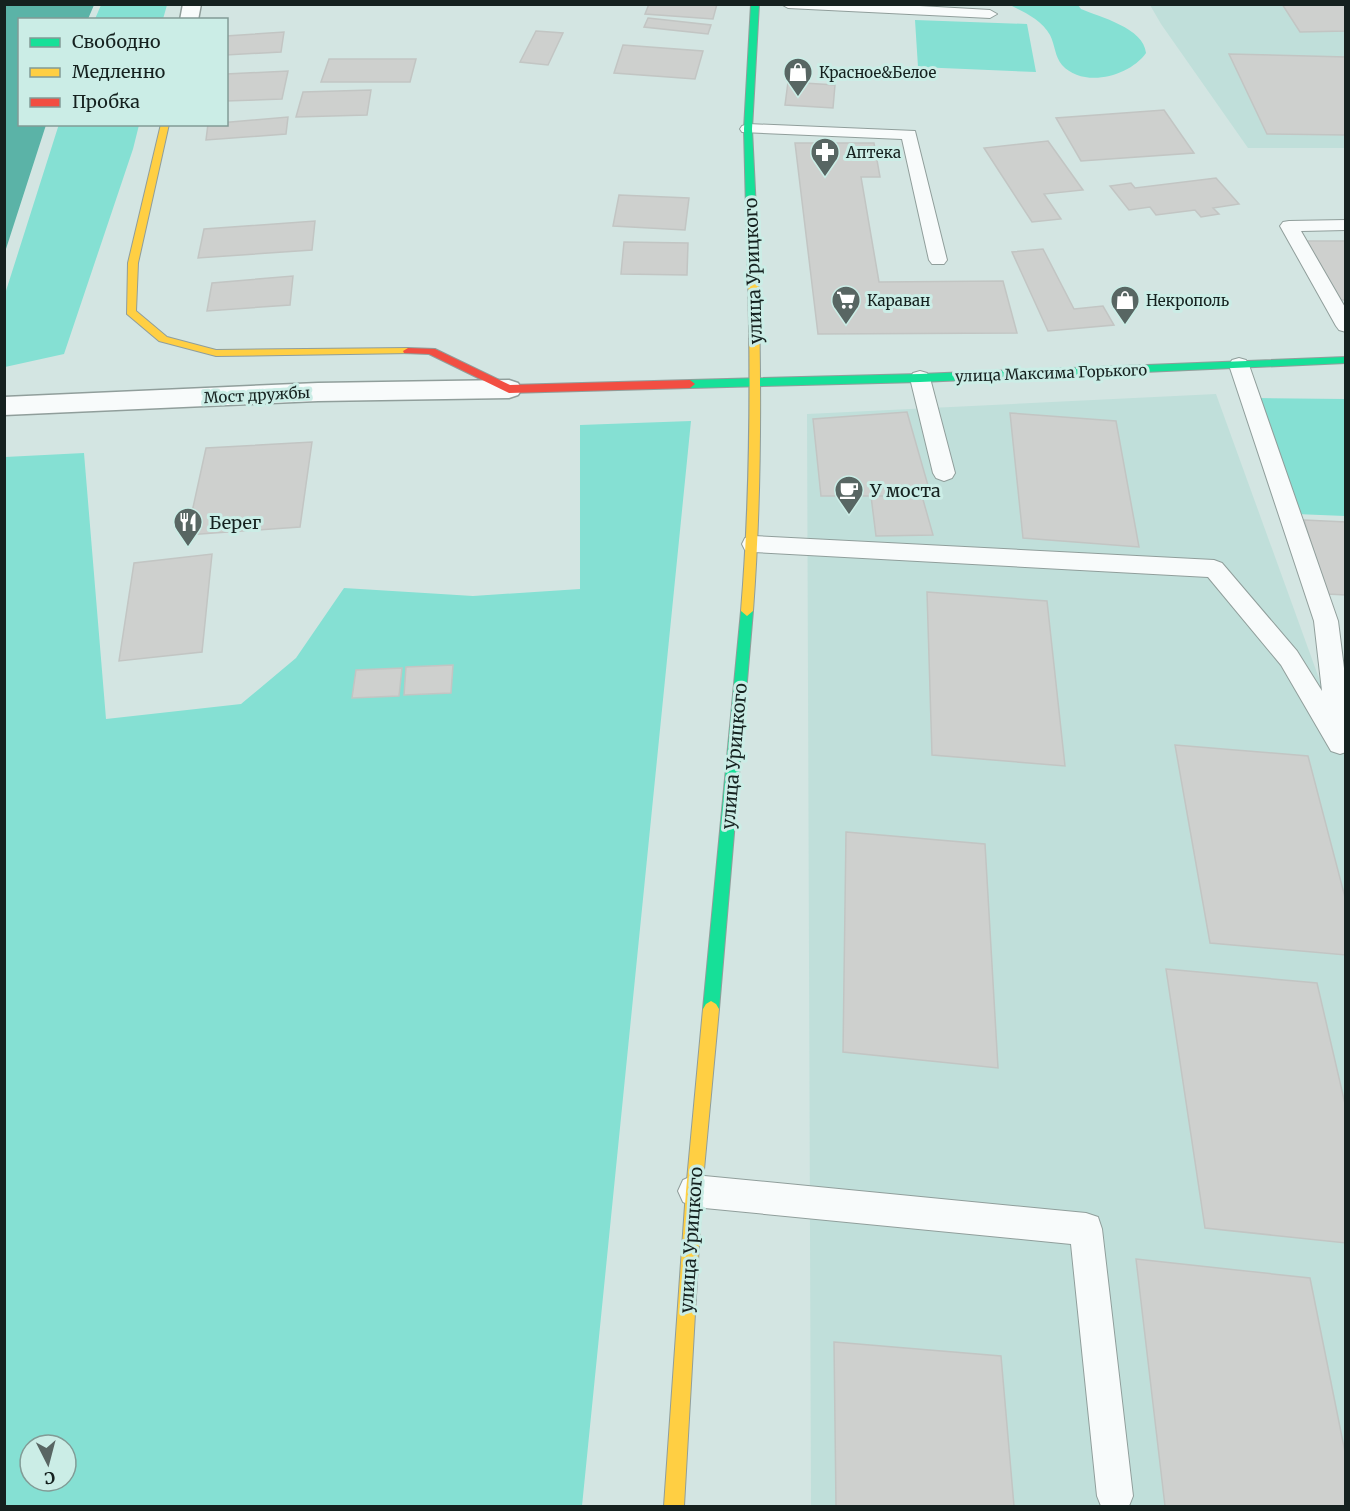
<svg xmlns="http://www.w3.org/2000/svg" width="1350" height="1511" viewBox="0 0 1350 1511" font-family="Merriweather,serif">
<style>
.built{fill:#c0dfda}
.green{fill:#85e0d3;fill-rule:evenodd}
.water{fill:#5bb3a7}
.building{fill:#ced0ce;stroke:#c2c5c3;stroke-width:1.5}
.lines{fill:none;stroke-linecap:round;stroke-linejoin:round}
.lane-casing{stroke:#909e9b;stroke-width:2}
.street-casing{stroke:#909e9b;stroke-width:3}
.fast-casing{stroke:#909e9b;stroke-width:2}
.slow-casing{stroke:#909e9b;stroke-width:2}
.jam-casing{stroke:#909e9b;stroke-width:2}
.lane{fill:#f8fbfb;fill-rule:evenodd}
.street{fill:#f8fbfb;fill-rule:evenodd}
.fast{fill:#16e098;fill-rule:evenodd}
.slow{fill:#ffcf43;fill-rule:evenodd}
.jam{fill:#f24e42;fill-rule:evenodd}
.labels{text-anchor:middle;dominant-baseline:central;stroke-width:6;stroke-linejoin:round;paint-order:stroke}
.far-poi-label{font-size:15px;fill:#15211f;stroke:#cbede6;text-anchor:start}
.far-street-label{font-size:15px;fill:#15211f;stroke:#cbede6}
.street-label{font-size:18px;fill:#15211f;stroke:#cbede6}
.poi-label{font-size:18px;fill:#15211f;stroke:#cbede6;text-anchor:start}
</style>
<rect width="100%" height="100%" fill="#d3e5e2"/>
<path class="built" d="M1150,5h195v143h-97l-87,-124z
M1216,394l109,301 20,2v809h-534l-4,-1092z"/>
<path class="green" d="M101,5v-1l66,1 -4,14h-68z
M1010,5h68l3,4c19,8 63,19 65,44 -16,23 -62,36 -84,12 -7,-8 -7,-20 -12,-30 -8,-15 -26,-23 -40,-30z
M915,20l112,4 9,48 -118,-5z
M59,124l80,1 -6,24 -69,205 -59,13v-73z
M1257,398l88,1v117l-49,-2z
M691,421l-109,1085h-577v-1049l79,-4 22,266 135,-15 55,-46 48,-70 129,8 107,-7v-164zM30,1445h36v36h-36z"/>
<path class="water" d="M5,4l89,1 -6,14 -68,1v104l26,1 -41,127z"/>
<path class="building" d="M649,4h68l-4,15 -68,-5z
M1282,4h64v27l-46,1z
M648,18l63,7 -3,9 -64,-7z
M536,31l27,2 -15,32 -28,-3z
M284,32l-3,20 -55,3v-19z
M623,45l80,6 -8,28 -81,-6z
M1229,54l117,3v78l-79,-1z
M329,59h87l-6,23h-89z
M288,71l-6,28 -56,2v-27z
M788,82l47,3 -2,23 -48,-3z
M371,90l-4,25 -71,2 7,-25z
M1164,110l30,43 -113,8 -25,-43z
M288,117l-2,17 -80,6 2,-16z
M1048,141l35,49 -39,4 17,25 -29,3 -48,-74z
M795,143h79l6,34h-19l18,105 124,-1 14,52 -199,1z
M1216,178l23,26 -26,4 6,6 -18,3 -6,-7 -39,5 -6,-8 -21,3 -19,-24 21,-3 4,5z
M619,195l70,3 -4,32 -72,-4z
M315,221l-3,29 -114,8 6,-29z
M1304,241h42v59h-9z
M624,242l64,1 -1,32 -66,-1z
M1043,249l31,60 29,-3 11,19 -66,6 -36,-79z
M293,276l-3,29 -83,6 5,-28z
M907,412l24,84h-110l-8,-77z
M1010,413l106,8 23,126 -116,-9z
M312,442l-12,85 -113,8 19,-87z
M871,496h51l11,39 -57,1z
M1304,520l42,2v73l-19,-1z
M212,554l-10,98 -83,9 15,-98z
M927,592l120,9 18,165 -133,-11z
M453,665l-2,28 -47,2 2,-28z
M402,668l-3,28 -47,2 4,-28z
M1175,745l133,11 38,145v54l-136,-12z
M846,832l139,12 13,224 -155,-16z
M1166,969l151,14 29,125v135l-141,-15z
M1136,1259l174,19 36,179v49h-181z
M834,1342l167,14 13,150h-178z"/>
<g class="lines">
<g class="lane-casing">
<path id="lane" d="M781,4h103l106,6 7,4 -7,4 -202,-10z
M748,124l167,7 32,129 -3,4h-12l-3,-4 -27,-121 -160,-7 -2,-3 2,-3z
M1346,220v10l-45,1 45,78v23l-7,-2 -3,-4 -56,-100 3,-4 6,-1z
M1239,358l7,2 3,5 89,256 8,63v68l-6,2 -9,-3 -50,-86 -73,-88 -455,-25 -8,-2 -3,-6 3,-6 8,-2 461,24 8,3 75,88 25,40 -8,-70 -85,-256 3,-5z
M920,371l7,2 3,5 25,95 -3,5 -8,3 -8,-3 -3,-5 -23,-95 3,-5z
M694,1175l392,38 12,4 4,12 31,267 -4,10h-28l-4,-10 -26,-252 -377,-37 -11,-5 -5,-11 5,-11z"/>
</g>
<g class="street-casing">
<path id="street" d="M183,4h18l-3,16h-18z
M509,380l9,3 4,6 -4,6 -9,3 -191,3 -314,14v-18l314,-14z"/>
</g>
<g class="fast-casing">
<path id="fast" d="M751,4h8l-7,125 4,81 -5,3 -5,-3 -2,-81z
M1346,357v6l-426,19 -230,6 -5,-4 5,-4 230,-6z
M747,606l6,5 -34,398 -3,5 -5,3 -5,-3 -3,-5 38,-398z"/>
</g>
<g class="slow-casing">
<path id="slow" d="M161,124h8l-31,139 -2,48 31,26 49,13 192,-2 5,3 -1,2 -196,3 -57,-15 -32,-27 1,-51z
M751,207l5,3c5,134 7,267 -3,401l-6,5 -6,-5c11,-134 10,-267 5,-401z
M711,1001l5,3 3,5 -17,182 -18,315h-20l22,-315 17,-182 3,-5z"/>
</g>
<g class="jam-casing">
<path id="jam" d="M408,348l27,1 75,36 180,-5 5,4 -5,4 -181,5 -80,-39 -25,-1 -1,-2z"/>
</g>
<use href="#lane" class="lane"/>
<use href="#street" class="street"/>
<use href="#fast" class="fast"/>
<use href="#slow" class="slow"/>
<use href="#jam" class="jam"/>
</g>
<defs>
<g id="shop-pin" transform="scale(1.5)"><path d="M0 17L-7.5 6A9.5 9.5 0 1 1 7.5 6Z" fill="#586663" stroke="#cbede6"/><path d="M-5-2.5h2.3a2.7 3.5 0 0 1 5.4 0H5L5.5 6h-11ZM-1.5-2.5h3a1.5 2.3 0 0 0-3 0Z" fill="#fff"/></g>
<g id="pharmacy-pin" transform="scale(1.5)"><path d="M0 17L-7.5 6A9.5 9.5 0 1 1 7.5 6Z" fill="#586663" stroke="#cbede6"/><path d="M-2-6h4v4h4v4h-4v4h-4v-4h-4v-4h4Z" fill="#fff"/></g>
<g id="supermarket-pin" transform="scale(1.5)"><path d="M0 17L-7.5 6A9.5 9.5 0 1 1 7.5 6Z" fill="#586663" stroke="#cbede6"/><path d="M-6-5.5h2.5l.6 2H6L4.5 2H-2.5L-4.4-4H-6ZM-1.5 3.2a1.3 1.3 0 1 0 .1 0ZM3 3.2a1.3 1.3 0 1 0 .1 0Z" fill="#fff"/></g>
<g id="cafe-pin" transform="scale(1.5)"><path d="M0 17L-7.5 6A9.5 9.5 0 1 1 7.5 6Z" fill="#586663" stroke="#cbede6"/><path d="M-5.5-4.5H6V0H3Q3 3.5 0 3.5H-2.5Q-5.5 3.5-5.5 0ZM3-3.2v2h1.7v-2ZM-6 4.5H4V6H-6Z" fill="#fff"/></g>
<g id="restaurant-pin" transform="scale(1.5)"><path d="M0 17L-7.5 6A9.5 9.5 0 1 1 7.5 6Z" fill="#586663" stroke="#cbede6"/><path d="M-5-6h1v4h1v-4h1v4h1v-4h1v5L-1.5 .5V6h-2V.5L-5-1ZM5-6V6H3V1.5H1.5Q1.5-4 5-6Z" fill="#fff"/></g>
</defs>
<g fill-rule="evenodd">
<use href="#shop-pin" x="798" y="72"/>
<use href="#pharmacy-pin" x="825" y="152"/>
<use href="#supermarket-pin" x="846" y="300"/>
<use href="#shop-pin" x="1125" y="300"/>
<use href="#cafe-pin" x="849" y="490"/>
<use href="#restaurant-pin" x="188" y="522"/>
</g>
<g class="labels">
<g class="far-poi-label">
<text x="819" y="72">Красное&amp;Белое</text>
<text x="846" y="152">Аптека</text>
<text x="867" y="300">Караван</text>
<text x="1146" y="300">Некрополь</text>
</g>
<g class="far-street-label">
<text transform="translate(1051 373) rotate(-2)">улица Максима Горького</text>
<text transform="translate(257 395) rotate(-3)">Мост дружбы</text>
</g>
<g class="street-label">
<text transform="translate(753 271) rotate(-92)">улица Урицкого</text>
<text transform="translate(734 756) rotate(-85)">улица Урицкого</text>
<text transform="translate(691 1240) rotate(-86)">улица Урицкого</text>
</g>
<g class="poi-label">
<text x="870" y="490">У моста</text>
<text x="209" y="522">Берег</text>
</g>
</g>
<rect width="1350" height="1511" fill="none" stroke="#15211f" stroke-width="12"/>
<rect x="18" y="18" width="210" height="108" fill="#cbede6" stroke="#829b96" stroke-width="1.5"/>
<rect x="30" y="38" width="30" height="9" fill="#16e098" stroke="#829b96" stroke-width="1.5"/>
<text x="72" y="48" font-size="18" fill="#15211f">Свободно</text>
<rect x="30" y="68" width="30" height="9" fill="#ffcf43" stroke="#829b96" stroke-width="1.5"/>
<text x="72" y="78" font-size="18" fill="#15211f">Медленно</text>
<rect x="30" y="98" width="30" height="9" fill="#f24e42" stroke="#829b96" stroke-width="1.5"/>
<text x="72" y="108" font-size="18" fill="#15211f">Пробка</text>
<g transform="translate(48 1463) rotate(174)"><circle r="28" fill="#cbede6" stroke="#829b96" stroke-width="1.5"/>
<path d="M0-4.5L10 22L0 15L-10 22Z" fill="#586663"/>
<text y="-9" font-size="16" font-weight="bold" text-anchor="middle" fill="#15211f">С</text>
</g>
</svg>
